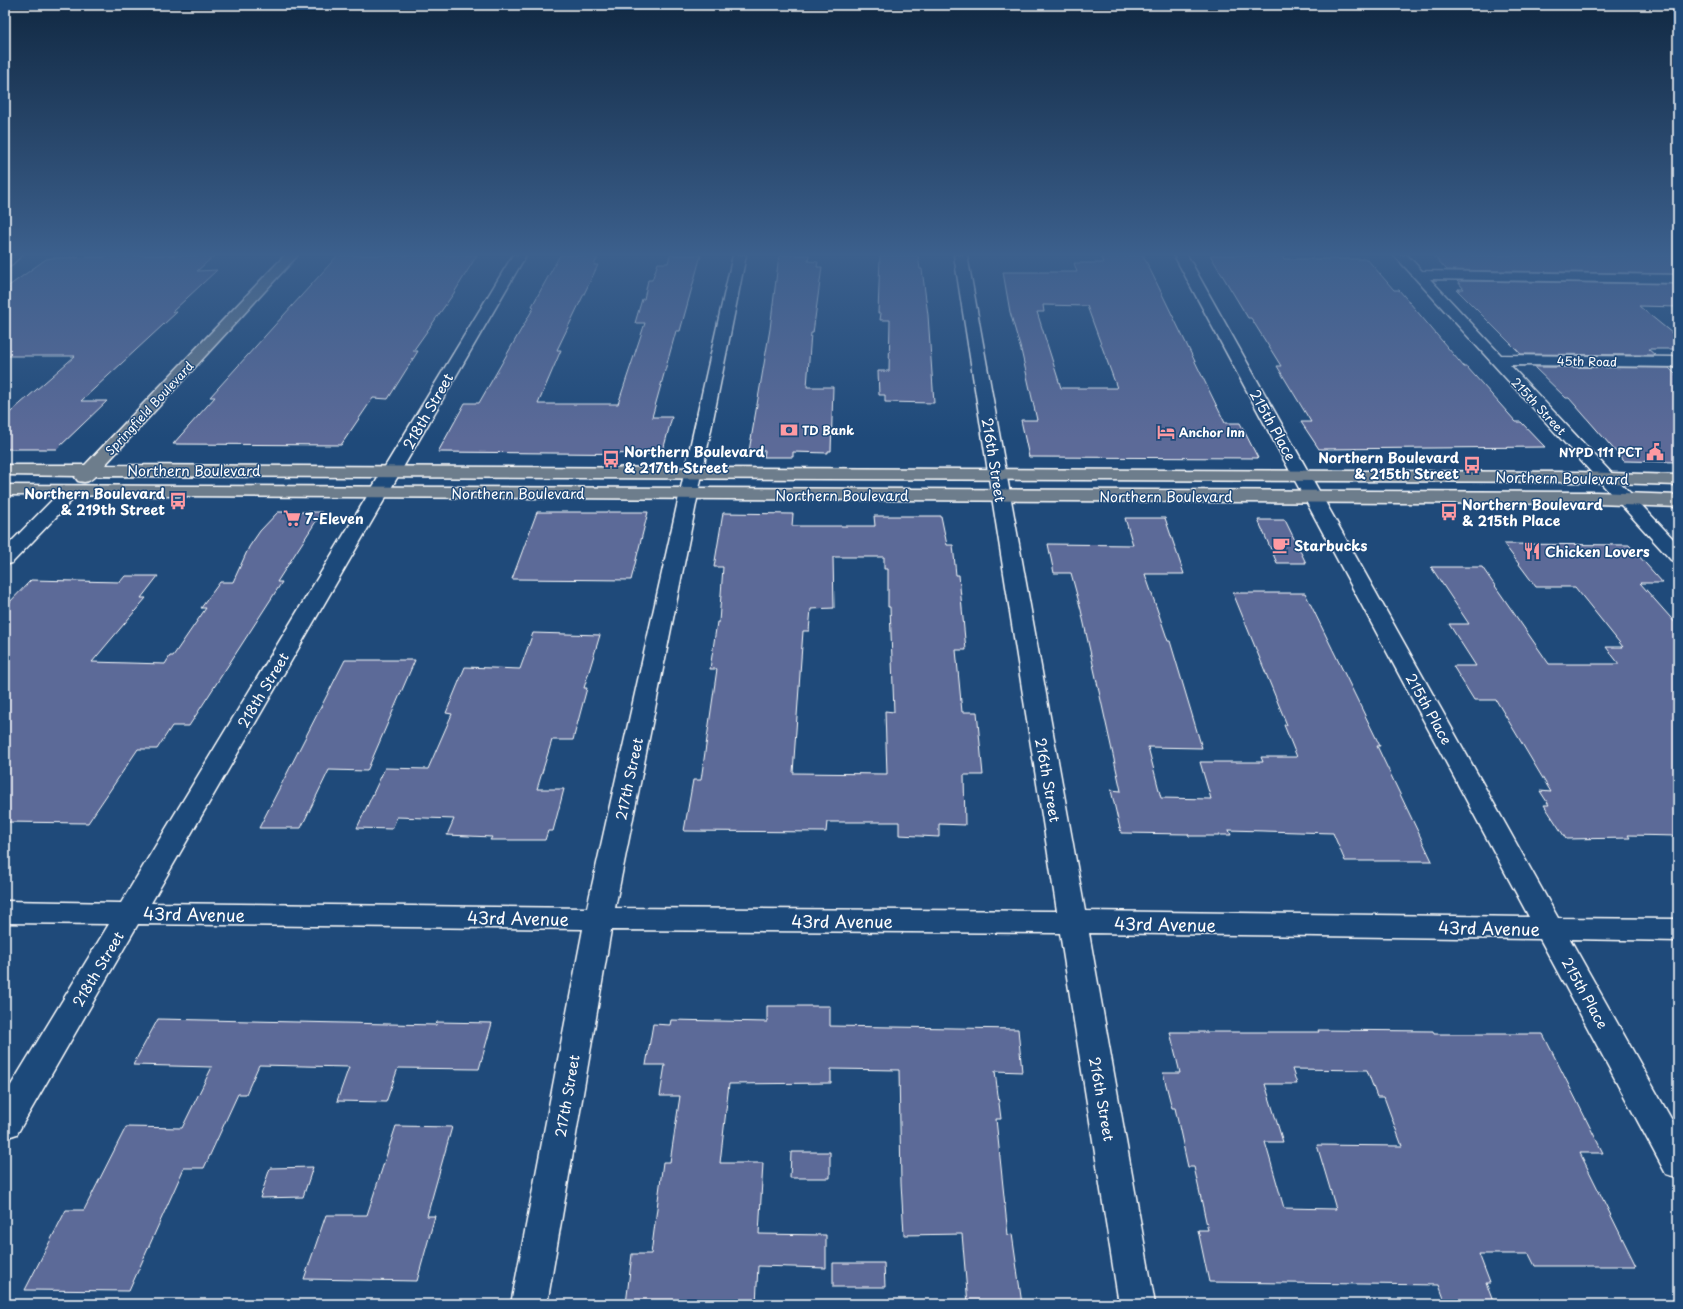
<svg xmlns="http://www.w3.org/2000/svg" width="1683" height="1309" viewBox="0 0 1683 1309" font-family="'Playpen Sans',sans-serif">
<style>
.building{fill:#5c6b98;stroke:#fff;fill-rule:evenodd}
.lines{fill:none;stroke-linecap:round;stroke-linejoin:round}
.minor-casing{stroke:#fff;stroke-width:3}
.major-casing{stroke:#fff;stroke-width:3}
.minor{fill:#1f4a7a;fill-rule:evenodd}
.major{fill:#6d7d8c;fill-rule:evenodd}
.labels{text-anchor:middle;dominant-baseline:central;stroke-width:3;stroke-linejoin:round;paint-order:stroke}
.far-street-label{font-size:12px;fill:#fff;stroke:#1f4a7a}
.far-poi-label{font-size:12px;font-weight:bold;fill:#fff;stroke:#1f4a7a;text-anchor:start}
.street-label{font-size:14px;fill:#fff;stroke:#1f4a7a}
.poi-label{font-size:14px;font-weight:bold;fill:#fff;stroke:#1f4a7a;text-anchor:start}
.near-street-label{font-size:17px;fill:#fff;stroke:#1f4a7a}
</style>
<rect width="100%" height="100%" fill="#1f4a7a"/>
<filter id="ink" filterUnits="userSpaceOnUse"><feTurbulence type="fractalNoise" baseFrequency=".025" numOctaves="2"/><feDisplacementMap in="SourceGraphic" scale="8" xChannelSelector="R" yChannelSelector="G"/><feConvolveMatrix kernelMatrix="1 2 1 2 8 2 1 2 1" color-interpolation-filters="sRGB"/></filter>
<g filter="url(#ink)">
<path class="building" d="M107,255h108l-18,16 20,-1 -45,42h5l-96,89h26l-50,48h-52v-32l70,-61h-70v-61l5,-4h-4l4,-3h-4l40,-29 6,-1 52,-1z
M338,255h139l-23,38 -41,58h5l-30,48 -15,-1 -32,47 -168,-1 42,-47h-5z
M560,255h39l-5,10h4l-41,85h4l-23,54h80l27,-81h-10l7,-24h2l4,-19h4l6,-17h10l2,-8h31l-21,76h-4l-24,86h20l-10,37 -224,-2 27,-49h14l55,-96 -2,-1z
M779,255h30l-1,6 10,1 -1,5h5l-9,66h-2l-4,54h26l-2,64h-3v2l-35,-1v5h-29l1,-6h-16l21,-122z
M880,255h38l2,14h2l6,46 6,88 -49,-1v-7h-6l-1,-24h11l1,-51h-10l1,-7h-3z
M1100,255h43l82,168h15l18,35 -229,-1 -8,-37h16l-16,-70 -11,-38 -7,-40h74l-3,-9h29zM1043,305l44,1 30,82h-56l-24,-76h7z
M1210,255h71l3,4h83l27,31h5l65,77h3l49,55h5l24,25 -226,2 -18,-27h10l-34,-56h4l-30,-48h-3z
M1433,255h245v19l-231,-4z
M1457,281l221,3v23l-39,-1 39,32v11h-30l7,6 -134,-1 -64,-64h3l-2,-1h6z
M1534,367l135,1 9,9v85l-54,-1 -55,-63h-3z
M278,512h44l-45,70h5l-93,144h-17l-15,23h-19l-50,74 -83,-1v-215l26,-27 89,2 5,-6h33l-17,22h5l-54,64 73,2 5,-8h3l33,-48h-5l19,-26h13l16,-35 11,-16z
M537,512h111l-17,68 -119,-1z
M723,513l70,1 -1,12h83l-1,-10h67l6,29h6l3,30h3l1,12 6,63h-10l6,62h15l6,63h-19l1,50 -26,-1v13l-40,-2v-13h-72l-1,10 -142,-1 9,-51h8l16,-111h-7l7,-47h2l4,-55h-9zM833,557h51v12h4v38h2l4,105 -9,-1 2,63 -94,-1 10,-142h6l2,-22 23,-1z
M1125,518h40l19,56h-39l23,67h2l32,107 -54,-1 13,51 50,1 -11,-37h63l-2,-5h36l-13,-32h3l-54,-132h72l75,153h-3l55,115h-87l-12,-28 -104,-3 2,5h-12v1h-30l-1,-2 -67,-1 -10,-43 10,1 -40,-181 -10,-37h-17l-6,-29 85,1z
M1258,520h27l21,43h-29z
M1504,544l125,1 34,38h-23l38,43v210l-50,-1 2,3 -64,1 -22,-34h5l-9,-14 11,1 -55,-92h-22l-21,-34h23l-27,-42h20l-38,-57h51l67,97h70l-13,-17h17l-48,-60h-39z
M533,633l67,2 -16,53h3l-14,52h-21l-15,49h27l-11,42h-5l-3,9h-55l2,-3 -45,-2 7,-16 -57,-2 -5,12 -35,-1 28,-60 43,1 24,-55 -6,-1 19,-46 55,2z
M345,660h70l-48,111 -38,-1 -28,58h-42z
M767,1006h63v20l188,3 4,43 -27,-1 6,48h-5l12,116 4,-1 10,70h-54l-6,-70 -58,1 -3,-52 -2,-113 -68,-1v14l-102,1 -9,79h43l-4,71 67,1v33l-68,-2 -2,38h-130l6,-50h19l12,-92h7l10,-66h-20l5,-31h-19l7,-41 17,1 1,-5 96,2z
M158,1019l278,6 1,-3 55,1 -13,46 -81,-1 -12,34 -49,-1 12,-34 -90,-2 -13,29h-8l-34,74h-20l-55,123 -104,-1 41,-80h18l42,-83 56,1 30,-61 -79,-2z
M1318,1030l115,1 1,3h109l60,119h-23l56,113h-101l-6,-12h-50l11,29h-4l8,21h-48l-7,-19 -230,-3 -11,-52h10l-14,-63h-6l-13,-59h-3l-9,-35h17l-10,-41h149zM1292,1069l75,1 10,27h7l18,49 -85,-1 19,64 -52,-1 -19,-66h18l-18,-58h32z
M396,1126l56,1 -25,89h8l-18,65 -113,-2 22,-64h41z
M791,1152h39v26h-40z
M313,1167l-10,30 -43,1 10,-30z
M833,1263h51l1,24h-52z"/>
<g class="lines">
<g class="minor-casing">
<path id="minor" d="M7,255h15l-12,11 -5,1v-10z
M513,255h13l-375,648 436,5 146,-653h13l-131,653 442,3 -103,-656h13l118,656 444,6 -355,-662h13l371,663 120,1v22l-108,-2 108,192v47l-12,-4 -126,-235 -451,-6 66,371h-36l-59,-371 -449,-3 -64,374h-36l72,-375 -445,-5 -121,210 -12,4v-43l104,-171 -104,-1v-22l116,2z
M1394,255h13l15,16 256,4v8l-248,-4 71,76 177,2v10l-168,-2 168,179v18l-7,-2z
M71,486l6,1 3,4 -3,4 -65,68 -7,2v-17l60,-61z"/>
</g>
<g class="major-casing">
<path id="major" d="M285,255h13l-193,210 1472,7 101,3v10l-101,-3 -1482,-6c-6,6 -9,7 -17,5l-3,-4 1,-1 -71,-1v-10h80z
M5,485l1591,7 82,3v12l-82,-3 -1591,-9z"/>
</g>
<use href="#minor" class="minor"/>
<use href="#major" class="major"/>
</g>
</g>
<linearGradient id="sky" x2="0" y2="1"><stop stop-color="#112943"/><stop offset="0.58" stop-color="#3c608d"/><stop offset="1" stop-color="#3c608d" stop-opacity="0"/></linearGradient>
<rect width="1683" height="439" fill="url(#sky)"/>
<defs>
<g id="bank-bare" transform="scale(1.38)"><path d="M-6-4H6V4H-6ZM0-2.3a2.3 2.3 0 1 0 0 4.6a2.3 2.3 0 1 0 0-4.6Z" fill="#ff9aa2" stroke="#1f4a7a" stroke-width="2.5" paint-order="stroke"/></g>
<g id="hotel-bare" transform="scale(1.38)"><path d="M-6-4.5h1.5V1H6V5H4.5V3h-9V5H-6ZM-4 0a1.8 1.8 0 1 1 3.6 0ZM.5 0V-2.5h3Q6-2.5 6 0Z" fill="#ff9aa2" stroke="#1f4a7a" stroke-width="2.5" paint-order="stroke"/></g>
<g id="civic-bare" transform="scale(1.38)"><path d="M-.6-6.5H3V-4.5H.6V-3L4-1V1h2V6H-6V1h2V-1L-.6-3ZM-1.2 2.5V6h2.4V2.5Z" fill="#ff9aa2" stroke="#1f4a7a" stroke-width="2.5" paint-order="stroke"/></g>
<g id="bus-bare" transform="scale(1.38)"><path d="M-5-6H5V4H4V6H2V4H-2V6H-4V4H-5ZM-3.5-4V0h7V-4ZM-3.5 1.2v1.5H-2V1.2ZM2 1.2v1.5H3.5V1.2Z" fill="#ff9aa2" stroke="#1f4a7a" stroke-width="2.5" paint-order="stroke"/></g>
<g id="supermarket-bare" transform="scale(1.38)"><path d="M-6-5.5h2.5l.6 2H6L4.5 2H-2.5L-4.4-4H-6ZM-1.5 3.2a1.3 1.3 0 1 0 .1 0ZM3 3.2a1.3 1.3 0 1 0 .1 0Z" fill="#ff9aa2" stroke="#1f4a7a" stroke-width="2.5" paint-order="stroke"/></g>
<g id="cafe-bare" transform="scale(1.38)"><path d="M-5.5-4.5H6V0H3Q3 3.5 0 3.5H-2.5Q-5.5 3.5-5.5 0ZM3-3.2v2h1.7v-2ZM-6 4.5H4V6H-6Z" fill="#ff9aa2" stroke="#1f4a7a" stroke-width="2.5" paint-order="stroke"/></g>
<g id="restaurant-bare" transform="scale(1.38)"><path d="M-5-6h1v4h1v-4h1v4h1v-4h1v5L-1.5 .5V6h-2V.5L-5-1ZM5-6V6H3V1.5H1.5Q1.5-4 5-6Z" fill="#ff9aa2" stroke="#1f4a7a" stroke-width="2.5" paint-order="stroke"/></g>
</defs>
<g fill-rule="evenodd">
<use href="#bank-bare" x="789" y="430"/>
<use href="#hotel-bare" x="1166" y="432"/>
<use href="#civic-bare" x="1655" y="452"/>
<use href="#bus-bare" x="611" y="459"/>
<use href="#bus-bare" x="1472" y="465"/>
<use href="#bus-bare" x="178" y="501"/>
<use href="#bus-bare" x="1449" y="512"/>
<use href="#supermarket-bare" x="292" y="518"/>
<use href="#cafe-bare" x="1281" y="545"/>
<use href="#restaurant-bare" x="1532" y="551"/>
</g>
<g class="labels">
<g class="far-street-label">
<text transform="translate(1587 361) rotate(1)">45th Road</text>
<text transform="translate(1539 406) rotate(47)">215th Street</text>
<text transform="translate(149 408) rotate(-47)">Springfield Boulevard</text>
</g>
<g class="far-poi-label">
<text x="802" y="430">TD Bank</text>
<text x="1179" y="432">Anchor Inn</text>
<text x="1642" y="452" text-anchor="end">NYPD 111 PCT</text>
</g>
<g class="street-label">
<text transform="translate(428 411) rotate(-60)">218th Street</text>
<text transform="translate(1273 425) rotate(61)">215th Place</text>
<text transform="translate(994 460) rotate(81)">216th Street</text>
<text x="194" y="470">Northern Boulevard</text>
<text transform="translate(1562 478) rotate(1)">Northern Boulevard</text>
<text x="518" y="493">Northern Boulevard</text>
<text x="842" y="495">Northern Boulevard</text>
<text x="1166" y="496">Northern Boulevard</text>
<text transform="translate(263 690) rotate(-59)">218th Street</text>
<text transform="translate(1429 709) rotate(61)">215th Place</text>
<text transform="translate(629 779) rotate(-78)">217th Street</text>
<text transform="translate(1048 780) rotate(80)">216th Street</text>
<text transform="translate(98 969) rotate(-59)">218th Street</text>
<text transform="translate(1585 993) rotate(61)">215th Place</text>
<text transform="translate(567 1096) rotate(-80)">217th Street</text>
<text transform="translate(1102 1099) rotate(80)">216th Street</text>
</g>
<g class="poi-label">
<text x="624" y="451">Northern Boulevard<tspan x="624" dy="16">&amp; 217th Street</tspan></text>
<text x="1459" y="457" text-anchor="end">Northern Boulevard<tspan x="1459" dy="16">&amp; 215th Street</tspan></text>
<text x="165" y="493" text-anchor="end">Northern Boulevard<tspan x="165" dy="16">&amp; 219th Street</tspan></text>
<text x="1462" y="504">Northern Boulevard<tspan x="1462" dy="16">&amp; 215th Place</tspan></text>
<text x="305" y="518">7-Eleven</text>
<text x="1294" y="545">Starbucks</text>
<text x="1545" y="551">Chicken Lovers</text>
</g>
<g class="near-street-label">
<text transform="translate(194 914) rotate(1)">43rd Avenue</text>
<text transform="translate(518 918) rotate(1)">43rd Avenue</text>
<text x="842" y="921">43rd Avenue</text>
<text transform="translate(1165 924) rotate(1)">43rd Avenue</text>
<text transform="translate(1489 928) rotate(1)">43rd Avenue</text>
</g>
</g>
<rect width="1683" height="1309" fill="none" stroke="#1f4a7a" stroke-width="20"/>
<rect x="10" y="10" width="1663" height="1289" fill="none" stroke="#fff" stroke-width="1.5" filter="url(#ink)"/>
</svg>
